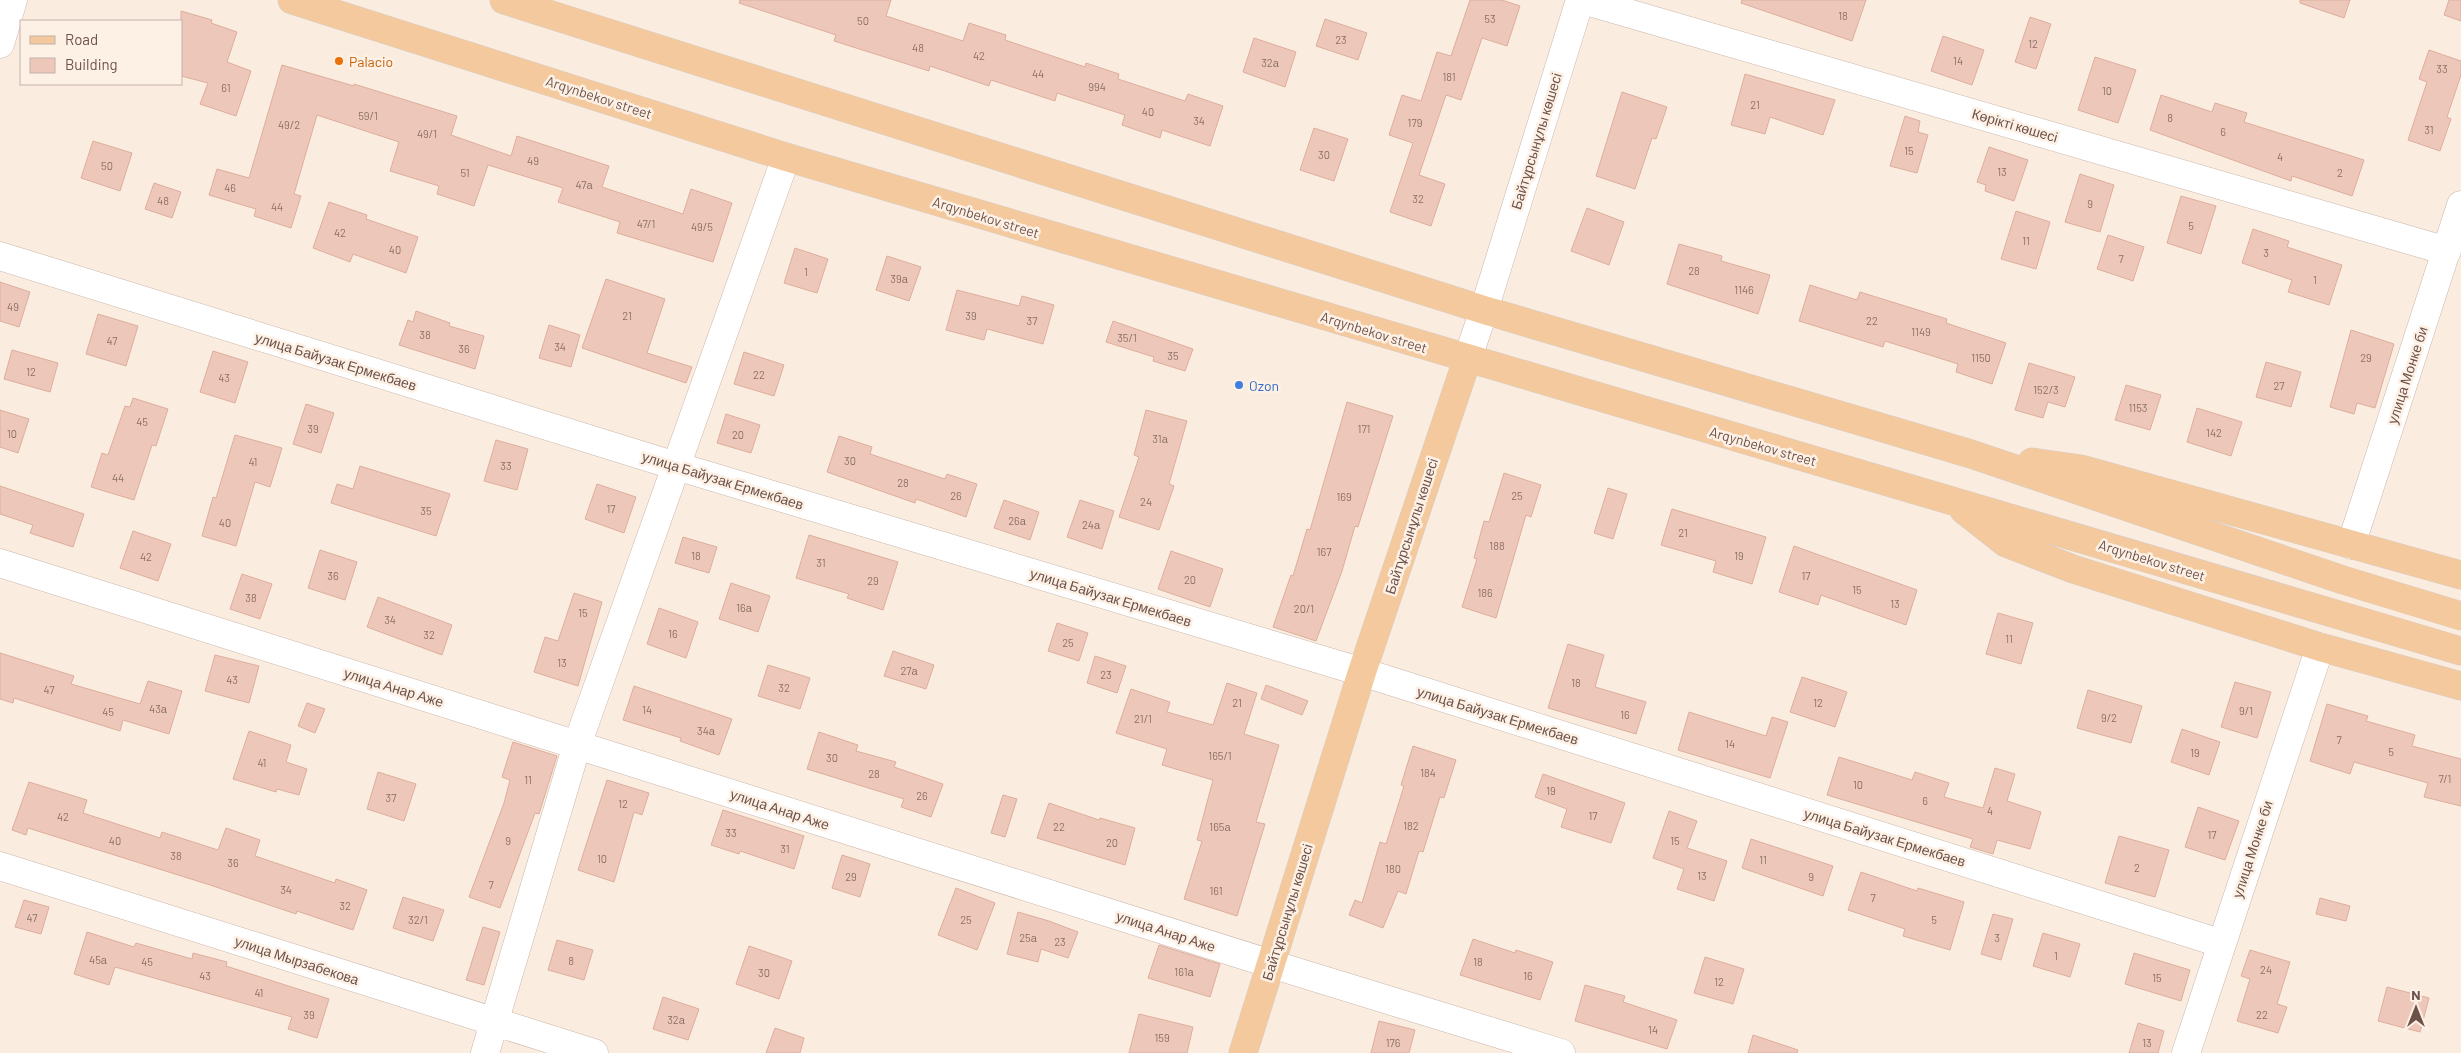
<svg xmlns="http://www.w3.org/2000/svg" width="2461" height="1053" viewBox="0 0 2461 1053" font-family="Barlow,sans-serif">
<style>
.building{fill:#edc8ba;stroke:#dead9c}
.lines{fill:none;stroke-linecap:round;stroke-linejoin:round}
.minor-casing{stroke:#cbb6ab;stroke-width:29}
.major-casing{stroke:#d6cfcc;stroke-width:29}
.minor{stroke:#fff;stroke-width:28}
.major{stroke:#f4c99d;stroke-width:28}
.food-dot{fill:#e8710a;stroke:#fdf1e6;stroke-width:2}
.shop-dot{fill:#3f7fe0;stroke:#fdf1e6;stroke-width:2}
.labels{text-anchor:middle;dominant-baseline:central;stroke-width:5;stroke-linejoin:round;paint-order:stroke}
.number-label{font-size:11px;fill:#8e7066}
.food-label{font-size:14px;fill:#c56008;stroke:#fdf1e6;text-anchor:start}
.street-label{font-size:14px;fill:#6e524a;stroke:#fdf1e6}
.shop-label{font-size:14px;fill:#366cbe;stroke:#fdf1e6;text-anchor:start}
</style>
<rect width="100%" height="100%" fill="#faede0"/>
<path class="building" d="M740,0h151l-5,16 77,25 6,-18 37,12 -1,5 80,27 1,-4 33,11 -1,5 67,22 3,-7 35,12 -13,40 -48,-16 -2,8 -38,-13 3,-10 -68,-22 -2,8 -64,-21 -2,6 -59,-20 -1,5 -95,-30 2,-6 -97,-32z
M1470,0h32l18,6 -13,40 -25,-8 -21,62 -15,-5 -27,80 26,9 -14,42 -41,-14 23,-69 -24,-8 13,-40 19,6 16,-49 14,4z
M1742,0h124l-14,41 -111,-38z
M2300,0h50l-6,18 -44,-15z
M2449,0h12v21l-17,-6z
M181,11l31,9 -1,3 26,9 -10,30 24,9 -15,45 -36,-12 8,-21 -27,-7z
M2030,17l21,7 -15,45 -21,-7z
M1325,19l42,14 -9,27 -42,-14z
M1943,36l41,14 -12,35 -41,-14z
M1254,38l42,14 -11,35 -42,-15z
M2429,50l32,11v14l-14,42 4,2 -11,32 -32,-11 19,-58 -8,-3z
M2095,57l41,13 -18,53 -40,-13z
M282,65l72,21v-2l103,32 -6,19 60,21 6,-20 92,30 -7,21 81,27 8,-25 41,14 -19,59 -96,-29 3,-11 -62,-20 5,-14 -75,-23 -14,41 -37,-12 2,-8 -49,-15 9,-29 -82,-27 -23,79 7,2 -10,32 -37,-12 2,-7 -47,-14 8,-26 32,9z
M1745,74l90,26 -12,35 -53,-18 -5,17 -34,-9z
M1622,92l45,15 -11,32 -4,-1 -17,51 -39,-13z
M2161,95l51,17 3,-9 32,10 -3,9 120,38 -12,36 -60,-20 -1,5 -141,-51z
M1905,116l15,5 -2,11 10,3 -11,38 -27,-7z
M1314,128l34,11 -14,42 -34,-11z
M93,141l39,12 -12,38 -39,-13z
M1989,147l39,13 -14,41 -29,-10 1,-6 -9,-3z
M2080,174l34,11 -14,47 -35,-10z
M154,183l27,9 -9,26 -27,-9z
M2181,196l35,10 -15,48 -34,-11z
M329,202l38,13 -1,4 52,18 -12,36 -53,-19 -3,8 -37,-14z
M1587,208l37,14 -15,43 -38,-14z
M2016,211l34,11 -14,47 -35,-10z
M2253,229l36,12 -2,6 55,18 -13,40 -41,-13 4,-12 -50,-17z
M2108,235l36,12 -11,34 -36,-12z
M1679,244l43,12 -1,5 49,14 -12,39 -91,-30z
M795,248l33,11 -11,34 -33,-10z
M887,256l34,11 -12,34 -33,-11z
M606,279l59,20 -18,54 45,14 -6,16 -104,-35z
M0,282l30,10 -11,35 -19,-6z
M1810,285l47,15 3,-8 87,27 -1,4 60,20 -14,41 -36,-12 2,-8 -73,-23 -2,6 -84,-26z
M957,290l62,16 3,-10 32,9 -11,39 -56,-15 -3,11 -38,-10z
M416,311l34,12 -1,3 35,10 -9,33 -76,-24 9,-25 5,2z
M98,314l40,12 -12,40 -40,-12z
M1113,321l80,28 -8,22 -32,-10 1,-4 -48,-15z
M549,325l31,10 -9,32 -32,-9z
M2351,330l43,14 -19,64 -18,-5 -3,11 -24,-7z
M12,350l46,13 -8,29 -46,-13z
M213,351l35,11 -13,41 -35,-11z
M744,352l40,13 -10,31 -40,-12z
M2266,362l35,10 -10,35 -35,-10z
M2029,363l46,14 -10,30 -17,-5 -5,16 -28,-8z
M2126,385l35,10 -11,35 -35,-10z
M133,398l35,11 -12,37 -4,-1 -18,55 -43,-13 11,-34 6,2 17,-49 5,1z
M1347,402l46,14 -35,111 -3,-1 -13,45 -26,70 -43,-14 18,-52 2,1 14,-47 3,1z
M306,404l28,9 -13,40 -28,-9z
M2197,408l45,14 -11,34 -44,-14z
M0,410l29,9 -11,34 -18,-6z
M1146,410l41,11 -18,63 5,2 -15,44 -40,-13 20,-60 -5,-2z
M726,414l34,11 -9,28 -34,-10z
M235,435l47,13 -12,39 -15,-5 -19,64 -34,-10 11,-39 3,1z
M839,436l33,11 -2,7 75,25 2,-5 30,10 -11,33 -50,-18 -1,4 -88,-31z
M496,440l32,9 -11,41 -33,-9z
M360,466l90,28 -14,42 -105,-33 6,-19 16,5z
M1504,473l37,12 -10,32 -5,-2 -30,103 -34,-11 15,-48 -3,-1 10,-37 5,1z
M597,484l39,13 -12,36 -39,-14z
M0,486l84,28 -11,33 -43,-14 3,-8 -33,-11z
M1608,488l19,6 -14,45 -19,-6z
M1004,500l35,12 -9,28 -36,-12z
M1080,500l34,11 -12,38 -35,-12z
M1672,509l94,28 -14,47 -39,-12 3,-11 -55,-16z
M133,531l38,13 -13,37 -38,-13z
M809,535l89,27 -15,48 -36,-12 2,-4 -53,-16z
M683,537l34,10 -8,26 -34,-10z
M1794,546l123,44 -11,35 -85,-30 -3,10 -39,-13z
M320,550l37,12 -12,38 -37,-12z
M1171,551l52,18 -13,38 -52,-18z
M242,574l30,10 -12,35 -30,-10z
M731,583l39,13 -12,36 -39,-13z
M574,593l28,9 -24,84 -44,-14 11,-35 13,4z
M378,597l74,28 -10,30 -75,-28z
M659,608l39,14 -12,36 -39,-14z
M1998,613l35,10 -12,41 -35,-10z
M1057,623l31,10 -9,28 -31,-10z
M1568,644l36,11 -9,32 51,15 -10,32 -88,-26z
M893,651l41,14 -8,24 -42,-13z
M0,653l74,23 -3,8 69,20 8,-23 34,10 -13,43 -46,-14 -3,11 -106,-33 -1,5 -13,-4z
M215,655l44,11 -10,37 -44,-12z
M1095,656l31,10 -9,27 -30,-10z
M768,665l42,13 -10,31 -42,-13z
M1802,677l45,15 -12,35 -45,-15z
M2235,682l36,10 -14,46 -36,-11z
M1227,683l30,10 -13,41 35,11 -23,77 9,2 -28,92 -53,-17 18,-58 -5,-1 16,-60 -51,-15 5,-16 -51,-16 15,-44 39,13 -3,10 46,13z
M1266,685l42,16 -6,14 -41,-16z
M634,686l98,33 -13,36 -39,-14 1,-3 -58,-18z
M2088,690l54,16 -11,37 -54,-15z
M307,703l18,6 -10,24 -17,-7z
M2327,704l41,12 -2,5 49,14 -3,11 49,13v47l-37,-9 4,-14 -74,-21 -4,12 -40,-13z
M1689,712l77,24 6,-19 16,5 -18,56 -92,-28z
M2182,729l38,13 -11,33 -38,-13z
M249,731l42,14 -5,17 21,7 -8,26 -22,-6 -1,3 -43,-13z
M819,732l39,13 -2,6 40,11 -2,5 49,17 -12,33 -30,-10 3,-8 -97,-30z
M513,742l44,14 -18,58 -4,-1 -35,95 -31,-11 35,-94 6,-23 -8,-3z
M1413,746l43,14 -12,38 -4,-1 -17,55 -4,-1 -13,43 -8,-3 -15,37 -34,-13 6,-15 7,3 18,-61 6,2 18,-58 -3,-1z
M1839,757l73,23 3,-8 34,11 -5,14 39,11 12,-40 20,6 -8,27 34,11 -11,37 -33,-9 -4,14 -23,-7 3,-8 -146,-44z
M378,772l38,12 -12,37 -37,-12z
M1543,774l82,29 -14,40 -50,-16 6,-18 -32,-12z
M607,780l42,13 -7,22 -8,-3 -20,70 -36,-12z
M29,782l58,18 -4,13 77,25 2,-6 56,18 8,-22 34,12 -5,16 80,27 1,-4 31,11 -14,40 -56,-19 -1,3 -89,-30 -179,-56 -2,7 -14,-5z
M1003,795l14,4 -12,38 -14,-4z
M1049,803l50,17 1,-2 35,10 -10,37 -88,-27z
M2198,807l41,14 -14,39 -40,-13z
M723,810l81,26 -10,33 -54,-18 -1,3 -28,-9z
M1669,811l28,10 -10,27 40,13 -13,40 -37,-12 7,-20 -31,-11z
M2119,836l50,14 -14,47 -50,-14z
M1751,839l82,27 -10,30 -81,-28z
M842,855l28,9 -10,33 -28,-9z
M1861,872l56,19 1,-3 46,14 -14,48 -47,-14 2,-7 -57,-19z
M956,888l39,15 -18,47 -39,-15z
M403,897l41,13 -11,31 -40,-13z
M2320,898l30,8 -4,15 -30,-7z
M24,900l25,7 -8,27 -26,-7z
M1018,912l31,9 29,11 -10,26 -27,-9 -3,13 -31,-8z
M1993,914l20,5 -12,41 -20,-6z
M483,927l17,5 -16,53 -18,-5z
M87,932l47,15 2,-4 56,16 1,-6 34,9 -1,4 103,33 -12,39 -29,-9 4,-12 -177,-50 -6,18 -35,-11z
M2043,933l37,11 -10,33 -37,-11z
M1473,939l42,14 1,-3 37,12 -13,38 -80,-25z
M557,940l36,10 -9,30 -36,-10z
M1159,945l61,19 -10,33 -62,-19z
M749,946l43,15 -13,38 -43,-15z
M2250,950l40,12 -13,42 10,3 -9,26 -41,-12 13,-42 -9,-3z
M2134,953l56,17 -9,31 -56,-17z
M1705,957l39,12 -11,35 -39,-11z
M1585,985l40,11 -2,6 54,18 -10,29 -92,-28z
M2387,987l42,11 -9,34 -42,-11z
M663,997l36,12 -11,31 -35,-11z
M1139,1014l54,13 -6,26h-58z
M1379,1021l36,9 -6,23h-38z
M2138,1023l26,8 -6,22h-29z
M775,1028l29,10 -4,15h-34z
M1753,1035l45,15 -1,3h-49z"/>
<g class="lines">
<g class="minor-casing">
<path id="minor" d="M1583,0l864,251
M0,44l13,-44
M0,256l676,210 686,206 858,271
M1467,360l17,-50 96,-310
M2351,545l110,-340
M0,563l1271,401 290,89
M0,866l594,187
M485,1053l92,-308 209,-588
M2186,1053l134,-406"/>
</g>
<g class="major-casing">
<path id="major" d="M292,0l494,157 1675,494
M504,0l980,310 487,144 372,126 118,36
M2032,462l49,7 380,106
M1964,510l42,33 67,26 247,78 141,39
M1243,1053l119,-381 105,-312"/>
</g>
<use href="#minor" class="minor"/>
<use href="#major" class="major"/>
</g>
<circle class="food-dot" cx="339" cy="61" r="5"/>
<circle class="shop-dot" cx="1239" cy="385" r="5"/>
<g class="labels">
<g class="number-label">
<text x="1843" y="15">18</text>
<text x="1490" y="18">53</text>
<text x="863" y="20">50</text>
<text x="1341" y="39">23</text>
<text x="2033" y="43">12</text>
<text x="918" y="47">48</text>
<text x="979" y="55">42</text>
<text x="1958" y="60">14</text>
<text x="1270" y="62">32а</text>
<text x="2442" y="68">33</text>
<text x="1038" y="73">44</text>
<text x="1449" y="76">181</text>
<text x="1097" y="86">994</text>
<text x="226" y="87">61</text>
<text x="2107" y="90">10</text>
<text x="1755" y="104">21</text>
<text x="1148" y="111">40</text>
<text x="368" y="115">59/1</text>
<text x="2170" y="117">8</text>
<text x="1199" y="120">34</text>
<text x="1415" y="122">179</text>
<text x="289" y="124">49/2</text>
<text x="2429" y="129">31</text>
<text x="2223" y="131">6</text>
<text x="427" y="133">49/1</text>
<text x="1909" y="150">15</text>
<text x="1324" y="154">30</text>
<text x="2280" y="156">4</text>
<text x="533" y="160">49</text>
<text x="107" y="165">50</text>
<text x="2002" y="171">13</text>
<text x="465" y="172">51</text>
<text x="2340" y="172">2</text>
<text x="584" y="184">47а</text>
<text x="230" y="187">46</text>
<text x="1418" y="198">32</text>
<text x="163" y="200">48</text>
<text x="2090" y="203">9</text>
<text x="277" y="206">44</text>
<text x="646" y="223">47/1</text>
<text x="2191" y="225">5</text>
<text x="702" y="226">49/5</text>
<text x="340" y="232">42</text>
<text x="2026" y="240">11</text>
<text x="395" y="249">40</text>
<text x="2266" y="252">3</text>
<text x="2121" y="258">7</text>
<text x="1694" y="270">28</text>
<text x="806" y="271">1</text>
<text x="899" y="278">39а</text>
<text x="2315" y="279">1</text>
<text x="1744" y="289">1146</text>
<text x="13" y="306">49</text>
<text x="627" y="315">21</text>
<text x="971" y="315">39</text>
<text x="1032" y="320">37</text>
<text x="1872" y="320">22</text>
<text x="1921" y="331">1149</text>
<text x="425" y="334">38</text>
<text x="1127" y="337">35/1</text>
<text x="112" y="340">47</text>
<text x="560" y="346">34</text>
<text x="464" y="348">36</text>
<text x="1173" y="355">35</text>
<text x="1981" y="357">1150</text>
<text x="2366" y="357">29</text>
<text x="31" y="371">12</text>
<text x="759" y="374">22</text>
<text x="224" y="377">43</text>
<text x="2279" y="385">27</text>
<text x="2046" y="389">152/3</text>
<text x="2138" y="407">1153</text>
<text x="142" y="421">45</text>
<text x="313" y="428">39</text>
<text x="1364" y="428">171</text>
<text x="2214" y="432">142</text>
<text x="12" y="433">10</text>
<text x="738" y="434">20</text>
<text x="1160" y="438">31а</text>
<text x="850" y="460">30</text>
<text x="253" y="461">41</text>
<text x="506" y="465">33</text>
<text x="118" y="477">44</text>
<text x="903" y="482">28</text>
<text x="956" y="495">26</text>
<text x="1517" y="495">25</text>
<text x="1344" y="496">169</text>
<text x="1146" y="501">24</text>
<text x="611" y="508">17</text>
<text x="426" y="510">35</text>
<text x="1017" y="520">26а</text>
<text x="225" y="522">40</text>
<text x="1091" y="524">24а</text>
<text x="1683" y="532">21</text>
<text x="1497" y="545">188</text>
<text x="1324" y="551">167</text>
<text x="696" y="555">18</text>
<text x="1739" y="555">19</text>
<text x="146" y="556">42</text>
<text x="821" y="562">31</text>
<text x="333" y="575">36</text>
<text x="1806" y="575">17</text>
<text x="1190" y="579">20</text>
<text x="873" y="580">29</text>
<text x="1857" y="589">15</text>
<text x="1485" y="592">186</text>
<text x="251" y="597">38</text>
<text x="1895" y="603">13</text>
<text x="744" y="607">16а</text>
<text x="1304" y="608">20/1</text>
<text x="583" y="612">15</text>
<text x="390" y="619">34</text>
<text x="673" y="633">16</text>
<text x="429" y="634">32</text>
<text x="2009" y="638">11</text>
<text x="1068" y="642">25</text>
<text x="562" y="662">13</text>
<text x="909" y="670">27а</text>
<text x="1106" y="674">23</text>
<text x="232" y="679">43</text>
<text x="1576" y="682">18</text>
<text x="784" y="687">32</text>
<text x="49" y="689">47</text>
<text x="1237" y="702">21</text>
<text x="1818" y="702">12</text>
<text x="158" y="708">43а</text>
<text x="647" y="709">14</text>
<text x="2246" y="710">9/1</text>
<text x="108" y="711">45</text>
<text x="1625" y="714">16</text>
<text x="2109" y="717">9/2</text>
<text x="1143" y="718">21/1</text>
<text x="706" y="730">34а</text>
<text x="2339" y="739">7</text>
<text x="1730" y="743">14</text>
<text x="2391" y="751">5</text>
<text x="2195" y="752">19</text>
<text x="1220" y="755">165/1</text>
<text x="832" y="757">30</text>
<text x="262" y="762">41</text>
<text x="1428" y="772">184</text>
<text x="874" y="773">28</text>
<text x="2445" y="778">7/1</text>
<text x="528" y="779">11</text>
<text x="1858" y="784">10</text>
<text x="1551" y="790">19</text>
<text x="922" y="795">26</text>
<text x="391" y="797">37</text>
<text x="1925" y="800">6</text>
<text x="623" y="803">12</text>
<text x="1990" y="810">4</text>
<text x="1593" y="815">17</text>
<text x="63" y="816">42</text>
<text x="1411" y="825">182</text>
<text x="1059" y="826">22</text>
<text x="1220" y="826">165а</text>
<text x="731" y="832">33</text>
<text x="2212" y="834">17</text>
<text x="115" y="840">40</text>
<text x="508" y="840">9</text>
<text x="1675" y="840">15</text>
<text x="1112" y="842">20</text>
<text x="785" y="848">31</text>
<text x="176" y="855">38</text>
<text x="602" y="858">10</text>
<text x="1763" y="859">11</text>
<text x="233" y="862">36</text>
<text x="2137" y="867">2</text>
<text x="1393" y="868">180</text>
<text x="1702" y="875">13</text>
<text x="851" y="876">29</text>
<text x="1811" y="876">9</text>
<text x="491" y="884">7</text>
<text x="286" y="889">34</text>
<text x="1216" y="890">161</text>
<text x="1873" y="897">7</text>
<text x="345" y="905">32</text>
<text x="32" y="917">47</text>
<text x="418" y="919">32/1</text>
<text x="966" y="919">25</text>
<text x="1934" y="919">5</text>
<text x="1028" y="937">25а</text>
<text x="1997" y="937">3</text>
<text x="1060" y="941">23</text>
<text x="2056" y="955">1</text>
<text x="98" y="959">45а</text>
<text x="571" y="960">8</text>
<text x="147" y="961">45</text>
<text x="1478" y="961">18</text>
<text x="2266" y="969">24</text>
<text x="1184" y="971">161а</text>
<text x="764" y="972">30</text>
<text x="205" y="975">43</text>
<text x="1528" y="975">16</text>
<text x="2157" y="977">15</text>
<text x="1719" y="981">12</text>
<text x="259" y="992">41</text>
<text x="309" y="1014">39</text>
<text x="2262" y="1014">22</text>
<text x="676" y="1019">32а</text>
<text x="1653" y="1029">14</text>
<text x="1162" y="1037">159</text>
<text x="1393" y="1042">176</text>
<text x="2147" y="1042">13</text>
</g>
<g class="food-label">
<text x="349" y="61">Palacio</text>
</g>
<g class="street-label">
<text transform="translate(599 97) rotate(18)">Arqynbekov street</text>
<text transform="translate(2015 125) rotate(16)">Көрікті көшесі</text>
<text transform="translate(1536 141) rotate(-73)">Байтұрсынұлы көшесі</text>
<text transform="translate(986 217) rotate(17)">Arqynbekov street</text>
<text transform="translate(1374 332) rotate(17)">Arqynbekov street</text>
<text transform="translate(336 361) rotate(17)">улица Байузак Ермекбаев</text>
<text transform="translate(2407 375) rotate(-72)">улица Монке би</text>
<text transform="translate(1763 446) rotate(16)">Arqynbekov street</text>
<text transform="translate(723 480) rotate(17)">улица Байузак Ермекбаев</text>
<text transform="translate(1411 526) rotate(-72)">Байтұрсынұлы көшесі</text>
<text transform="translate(2152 560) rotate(17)">Arqynbekov street</text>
<text transform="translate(1111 597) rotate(17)">улица Байузак Ермекбаев</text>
<text transform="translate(394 687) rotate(17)">улица Анар Аже</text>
<text transform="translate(1498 715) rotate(17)">улица Байузак Ермекбаев</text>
<text transform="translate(780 809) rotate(18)">улица Анар Аже</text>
<text transform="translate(1885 837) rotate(17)">улица Байузак Ермекбаев</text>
<text transform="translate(2252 849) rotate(-72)">улица Монке би</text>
<text transform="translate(1287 912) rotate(-73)">Байтұрсынұлы көшесі</text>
<text transform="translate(1166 931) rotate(18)">улица Анар Аже</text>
<text transform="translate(297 960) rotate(18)">улица Мырзабекова</text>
</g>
<g class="shop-label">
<text x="1249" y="385">Ozon</text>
</g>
</g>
<rect x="20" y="20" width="162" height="65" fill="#fdf1e6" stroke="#c4b1a8"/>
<rect x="30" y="36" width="25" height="8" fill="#f4c99d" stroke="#c4b1a8"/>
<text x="65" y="45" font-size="15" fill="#6e524a">Road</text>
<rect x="30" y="58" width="25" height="15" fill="#edc8ba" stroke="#c4b1a8"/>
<text x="65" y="70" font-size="15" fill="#6e524a">Building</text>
<g transform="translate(2416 1008)" stroke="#fdf1e6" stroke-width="4" paint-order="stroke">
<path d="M0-4L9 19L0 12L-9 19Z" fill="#6e524a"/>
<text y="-8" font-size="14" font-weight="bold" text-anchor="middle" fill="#6e524a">N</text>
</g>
</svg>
